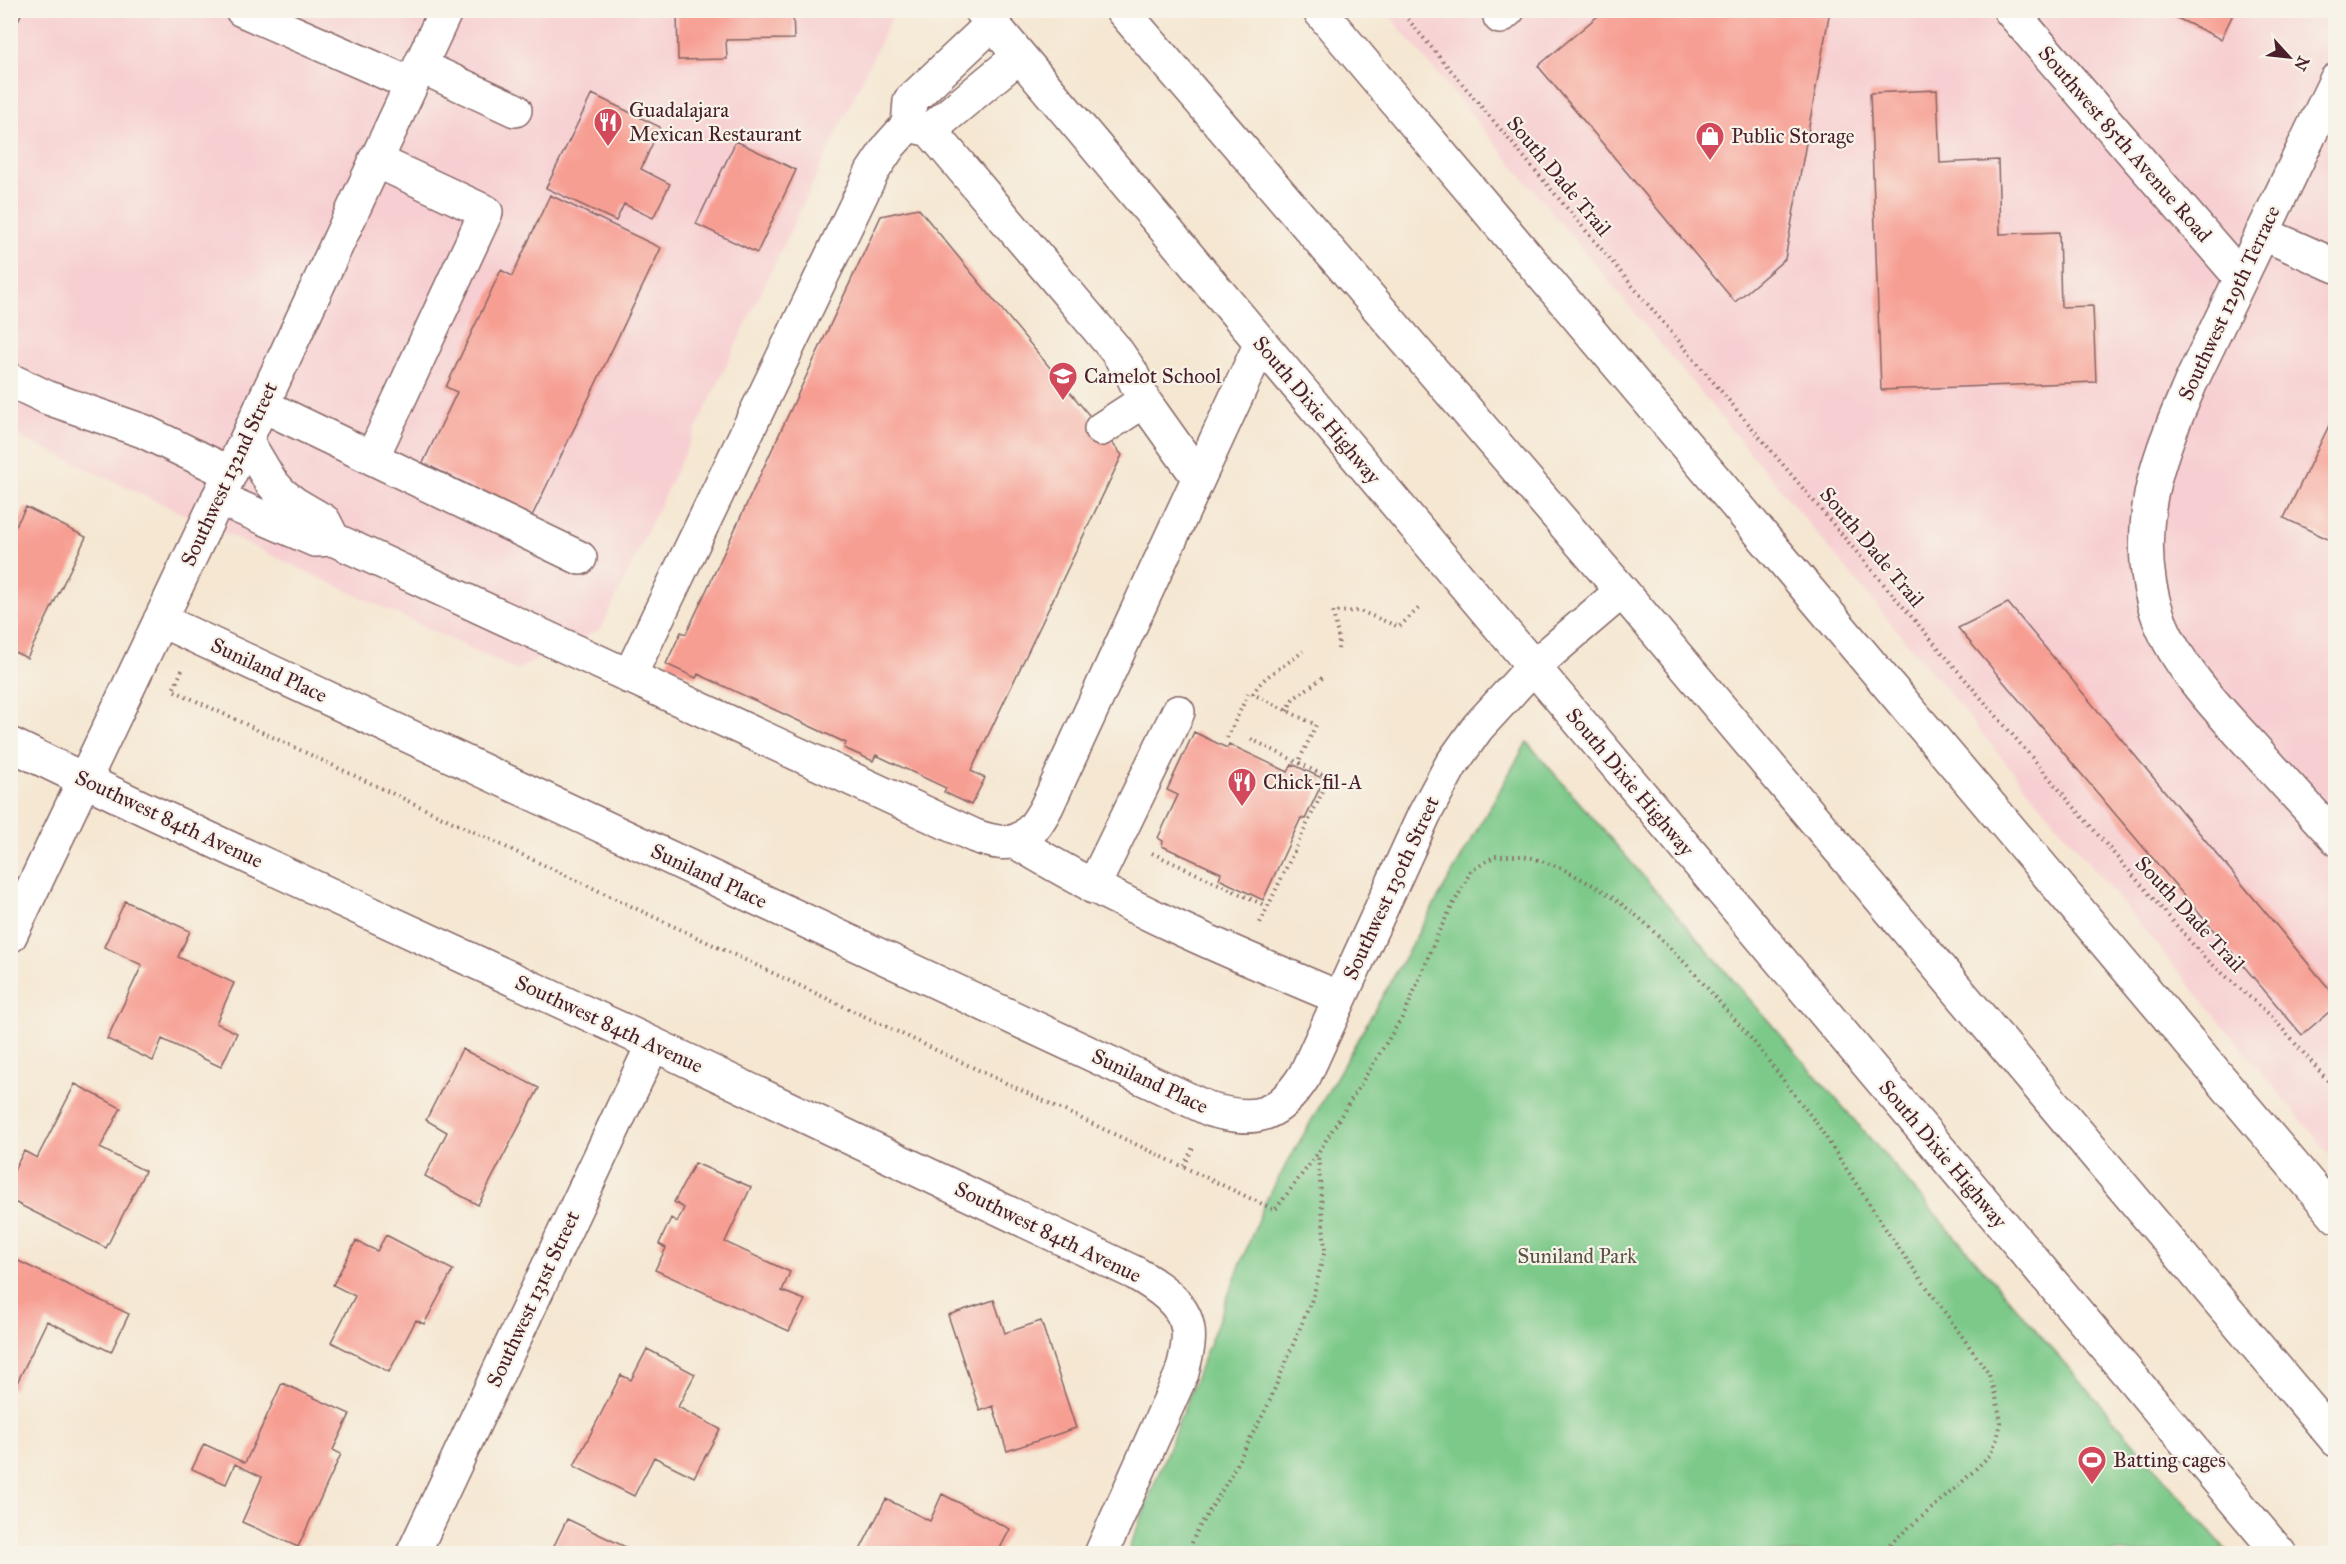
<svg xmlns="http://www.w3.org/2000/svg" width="2346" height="1564" viewBox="0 0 2346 1564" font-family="'IM FELL Great Primer',serif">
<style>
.built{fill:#f7cfd2}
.green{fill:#7bc989;stroke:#62745a;stroke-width:1.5}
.building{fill:#f79e93}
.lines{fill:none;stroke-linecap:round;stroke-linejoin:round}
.minor-casing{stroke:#866565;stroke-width:36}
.highway-casing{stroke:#866565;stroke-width:36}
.path{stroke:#866565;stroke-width:4;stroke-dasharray:1.5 4.5;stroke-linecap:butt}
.minor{stroke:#fff;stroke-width:33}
.highway{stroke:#fff;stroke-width:33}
.labels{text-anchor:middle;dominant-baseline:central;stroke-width:4.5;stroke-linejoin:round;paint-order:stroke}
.poi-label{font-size:21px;fill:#4a1f2b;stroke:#f7f3e8;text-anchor:start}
.street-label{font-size:21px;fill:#4a1f2b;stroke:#f7f3e8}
.park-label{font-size:21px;fill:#595247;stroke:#f7f3e8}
</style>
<rect width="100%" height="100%" fill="#f7f3e8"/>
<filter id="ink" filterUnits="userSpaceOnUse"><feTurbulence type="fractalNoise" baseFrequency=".0167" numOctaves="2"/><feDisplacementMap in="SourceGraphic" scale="12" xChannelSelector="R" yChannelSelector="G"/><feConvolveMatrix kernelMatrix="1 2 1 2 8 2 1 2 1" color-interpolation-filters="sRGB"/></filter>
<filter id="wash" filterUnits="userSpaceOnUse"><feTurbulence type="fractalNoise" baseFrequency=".008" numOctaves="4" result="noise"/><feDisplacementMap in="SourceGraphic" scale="24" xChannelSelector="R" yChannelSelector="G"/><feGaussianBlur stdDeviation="1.35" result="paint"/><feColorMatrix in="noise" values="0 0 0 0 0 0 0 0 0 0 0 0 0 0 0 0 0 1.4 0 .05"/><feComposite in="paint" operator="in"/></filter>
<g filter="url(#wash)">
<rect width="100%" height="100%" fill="#f5e7d2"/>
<path class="built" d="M887,10l5,7 -291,612 -85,41 -505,-237v-422z
M1385,11h950v1150l-943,-1142z"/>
<path class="green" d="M1527,742l702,811 -1102,1 137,-350z"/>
<g id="blocks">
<path class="building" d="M10,10h13l-13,28z
M677,10h116l1,29 -68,1 1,19 -49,1z
M1605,10h225l-45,249 -50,43 -197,-236z
M2160,10h75l-14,29z
M1937,90l3,73 58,-3 2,74 59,-2 2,75 32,-1 3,76 -215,8 -11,-297z
M592,94l68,33 -19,42 29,15 -17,34 -29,-14 -8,17 -70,-33z
M736,141l60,29 -39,83 -61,-29z
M550,195l111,53 -129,268 -109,-53 34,-71 -11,-5 55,-117 11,6z
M918,208l204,247 -151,316 14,7 -14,27 -27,-13 2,-4 -70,-33 -3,6 -29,-13 2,-5 -148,-69 -2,4 -30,-14 15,-32 5,2 195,-418z
M2336,411v132l-52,-25z
M26,507l60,30 -59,121 -17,-8v-120l3,1z
M2008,603l328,394v9l-34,29 -344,-407z
M1194,732l33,16 2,-4 59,28 4,-8 32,15 -19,40 -4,-1 -38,82 -44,-21 2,-6 -59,-27 1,-5 -5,-3 20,-43 -11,-5z
M125,901l65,30 -12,26 56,26 -18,40 21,10 -16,34 -59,-28 -9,22 -46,-22 35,-74 -38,-18z
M462,1049l77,39 -61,117 -53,-29 22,-44 -21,-12z
M75,1084l46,24 -21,40 45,23 -39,77 -96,-48v-22l14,-27 13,7z
M695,1163l56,24 -26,55 65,30 -8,19 23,9 -16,31 -134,-61 11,-22 -7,-4 12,-26 6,4 7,-14 -10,-6z
M386,1235l67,35 -29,54 -8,-4 -27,52 -58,-30 24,-46 -22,-11 23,-44 21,10z
M10,1257l119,57 -18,38 -64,-31 -33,68 -4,-1z
M994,1300l11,33 36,-12 35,107 -69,23 -14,-45 -13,5 -32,-96z
M647,1349l48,25 -17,33 42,22 -26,48 -40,-20 -20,39 -60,-30 47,-91 10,5z
M282,1383l68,31 -17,36 8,4 -43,93 -56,-25 20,-45 -27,-13 -9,20 -34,-15 12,-25 41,19z
M942,1494l68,35 -13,25h-139l28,-55 44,22z
M567,1519l65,31 -2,4h-80z"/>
</g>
</g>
<g filter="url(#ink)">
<use href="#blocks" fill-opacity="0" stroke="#866565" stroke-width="1.5"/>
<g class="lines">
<g class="minor-casing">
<path id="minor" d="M242,10l169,74
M1319,10l1017,1206
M2010,10l231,268
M1500,17l8,-7
M992,24l-82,77 -2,24 22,5 88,-73
M420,66l95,44
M2336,80l-145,302c-17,40 -36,81 -42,125 -5,37 -3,77 10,112 17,46 58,89 91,125 28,31 57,63 86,94
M930,130l185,219 16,23 13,29 54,76
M2262,233l74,33
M10,380l38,18 95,33 87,42
M262,405l318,153
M1101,429l43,-28
M372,458l114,-246 -111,-52
M218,498l97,42 18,-1 -9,-18 -29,-17 -13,-10 -11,-12 -25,-42
M333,539l642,297c39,14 53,6 72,-30l214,-463
M160,620l1051,490c46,13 68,6 94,-35l119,-260 27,-50 27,-38 55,-60
M629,677l243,-505 18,-27 18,-20
M10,744l137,66 506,234 482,229c21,12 50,30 53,57 2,15 -3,29 -6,43l-81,181
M1016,842c102,63 214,110 324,156
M1093,887l85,-175
M10,936l236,-496 200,-430
M413,1554l240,-510"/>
</g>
<g class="highway-casing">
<path id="highway" d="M981,10l1299,1544
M1122,10l500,581 714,849
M1533,667l89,-76"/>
</g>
<path class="path" d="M1400,10l470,558 246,288 88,101 66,58 66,75
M1338,649l1,-9 -6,-28 27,-1 39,16 21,-20
M182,670l-9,20 1102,520 43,-57 88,-142 33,-80 32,-60 24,-15h26l12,2 28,10 39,21 19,13 24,19 46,46 65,75 63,82 76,116 96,134 7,23 5,25 -4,17 -7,16 -32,31 -80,68
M1253,694c10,-20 34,-28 50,-43
M1287,711l6,-12 32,-23
M1227,738l22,-46 67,33 -18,38
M1251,739l78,39 -69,145
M1152,853l114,53
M1184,1166l10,-21
M1187,1554l11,-25 28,-45 41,-77 46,-110 12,-47 -7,-96"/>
<use href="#minor" class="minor"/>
<use href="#highway" class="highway"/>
</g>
</g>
<defs>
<g id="restaurant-pin" transform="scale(1.5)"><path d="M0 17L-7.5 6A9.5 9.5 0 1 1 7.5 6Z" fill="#d1495b" stroke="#f7f3e8"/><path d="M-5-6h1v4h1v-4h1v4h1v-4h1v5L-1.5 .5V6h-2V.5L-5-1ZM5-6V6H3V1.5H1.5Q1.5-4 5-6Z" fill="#fff"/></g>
<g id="shop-pin" transform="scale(1.5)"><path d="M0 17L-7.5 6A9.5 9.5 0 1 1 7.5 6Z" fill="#d1495b" stroke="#f7f3e8"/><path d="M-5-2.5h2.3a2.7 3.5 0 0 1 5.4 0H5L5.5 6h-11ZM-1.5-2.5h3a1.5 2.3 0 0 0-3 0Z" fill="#fff"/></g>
<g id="school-pin" transform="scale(1.5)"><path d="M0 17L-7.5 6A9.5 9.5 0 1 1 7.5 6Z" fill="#d1495b" stroke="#f7f3e8"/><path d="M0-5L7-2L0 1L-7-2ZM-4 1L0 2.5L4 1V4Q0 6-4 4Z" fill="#fff"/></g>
<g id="stadium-pin" transform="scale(1.5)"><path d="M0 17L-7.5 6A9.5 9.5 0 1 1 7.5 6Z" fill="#d1495b" stroke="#f7f3e8"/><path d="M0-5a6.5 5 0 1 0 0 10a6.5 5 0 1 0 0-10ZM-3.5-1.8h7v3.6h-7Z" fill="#fff"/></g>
</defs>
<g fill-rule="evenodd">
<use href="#restaurant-pin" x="608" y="122"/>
<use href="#shop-pin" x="1710" y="136"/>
<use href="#school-pin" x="1063" y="376"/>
<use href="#restaurant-pin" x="1242" y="782"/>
<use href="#stadium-pin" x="2092" y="1460"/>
</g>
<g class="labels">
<g class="poi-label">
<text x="629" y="110">Guadalajara<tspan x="629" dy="24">Mexican Restaurant</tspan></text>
<text x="1731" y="136">Public Storage</text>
<text x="1084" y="376">Camelot School</text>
<text x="1263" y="782">Chick-fil-A</text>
<text x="2113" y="1460">Batting cages</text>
</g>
<g class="street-label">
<text transform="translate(2125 144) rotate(49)">Southwest 85th Avenue Road</text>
<text transform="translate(1559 176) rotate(50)">South Dade Trail</text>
<text transform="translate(2229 303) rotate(-65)">Southwest 129th Terrace</text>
<text transform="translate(1317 410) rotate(50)">South Dixie Highway</text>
<text transform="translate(229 474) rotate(-65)">Southwest 132nd Street</text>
<text transform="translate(1872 547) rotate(50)">South Dade Trail</text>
<text transform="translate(269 670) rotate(25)">Suniland Place</text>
<text transform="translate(1630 782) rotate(50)">South Dixie Highway</text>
<text transform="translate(169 819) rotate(25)">Southwest 84th Avenue</text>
<text transform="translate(709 876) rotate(25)">Suniland Place</text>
<text transform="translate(1391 888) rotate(-65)">Southwest 130th Street</text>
<text transform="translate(2190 914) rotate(47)">South Dade Trail</text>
<text transform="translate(609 1024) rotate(25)">Southwest 84th Avenue</text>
<text transform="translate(1150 1081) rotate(25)">Suniland Place</text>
<text transform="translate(1943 1154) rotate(50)">South Dixie Highway</text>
<text transform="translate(1048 1232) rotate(26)">Southwest 84th Avenue</text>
<text transform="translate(533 1299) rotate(-65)">Southwest 131st Street</text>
</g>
<g class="park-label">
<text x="1577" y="1256">Suniland Park</text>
</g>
</g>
<rect width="2346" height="1564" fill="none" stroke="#f7f3e8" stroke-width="36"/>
<g transform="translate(2289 57) rotate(117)" stroke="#f7f3e8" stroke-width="4.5" paint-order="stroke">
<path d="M0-4.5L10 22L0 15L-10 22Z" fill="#4a1f2b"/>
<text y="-9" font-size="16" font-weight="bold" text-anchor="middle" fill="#4a1f2b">N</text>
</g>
</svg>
